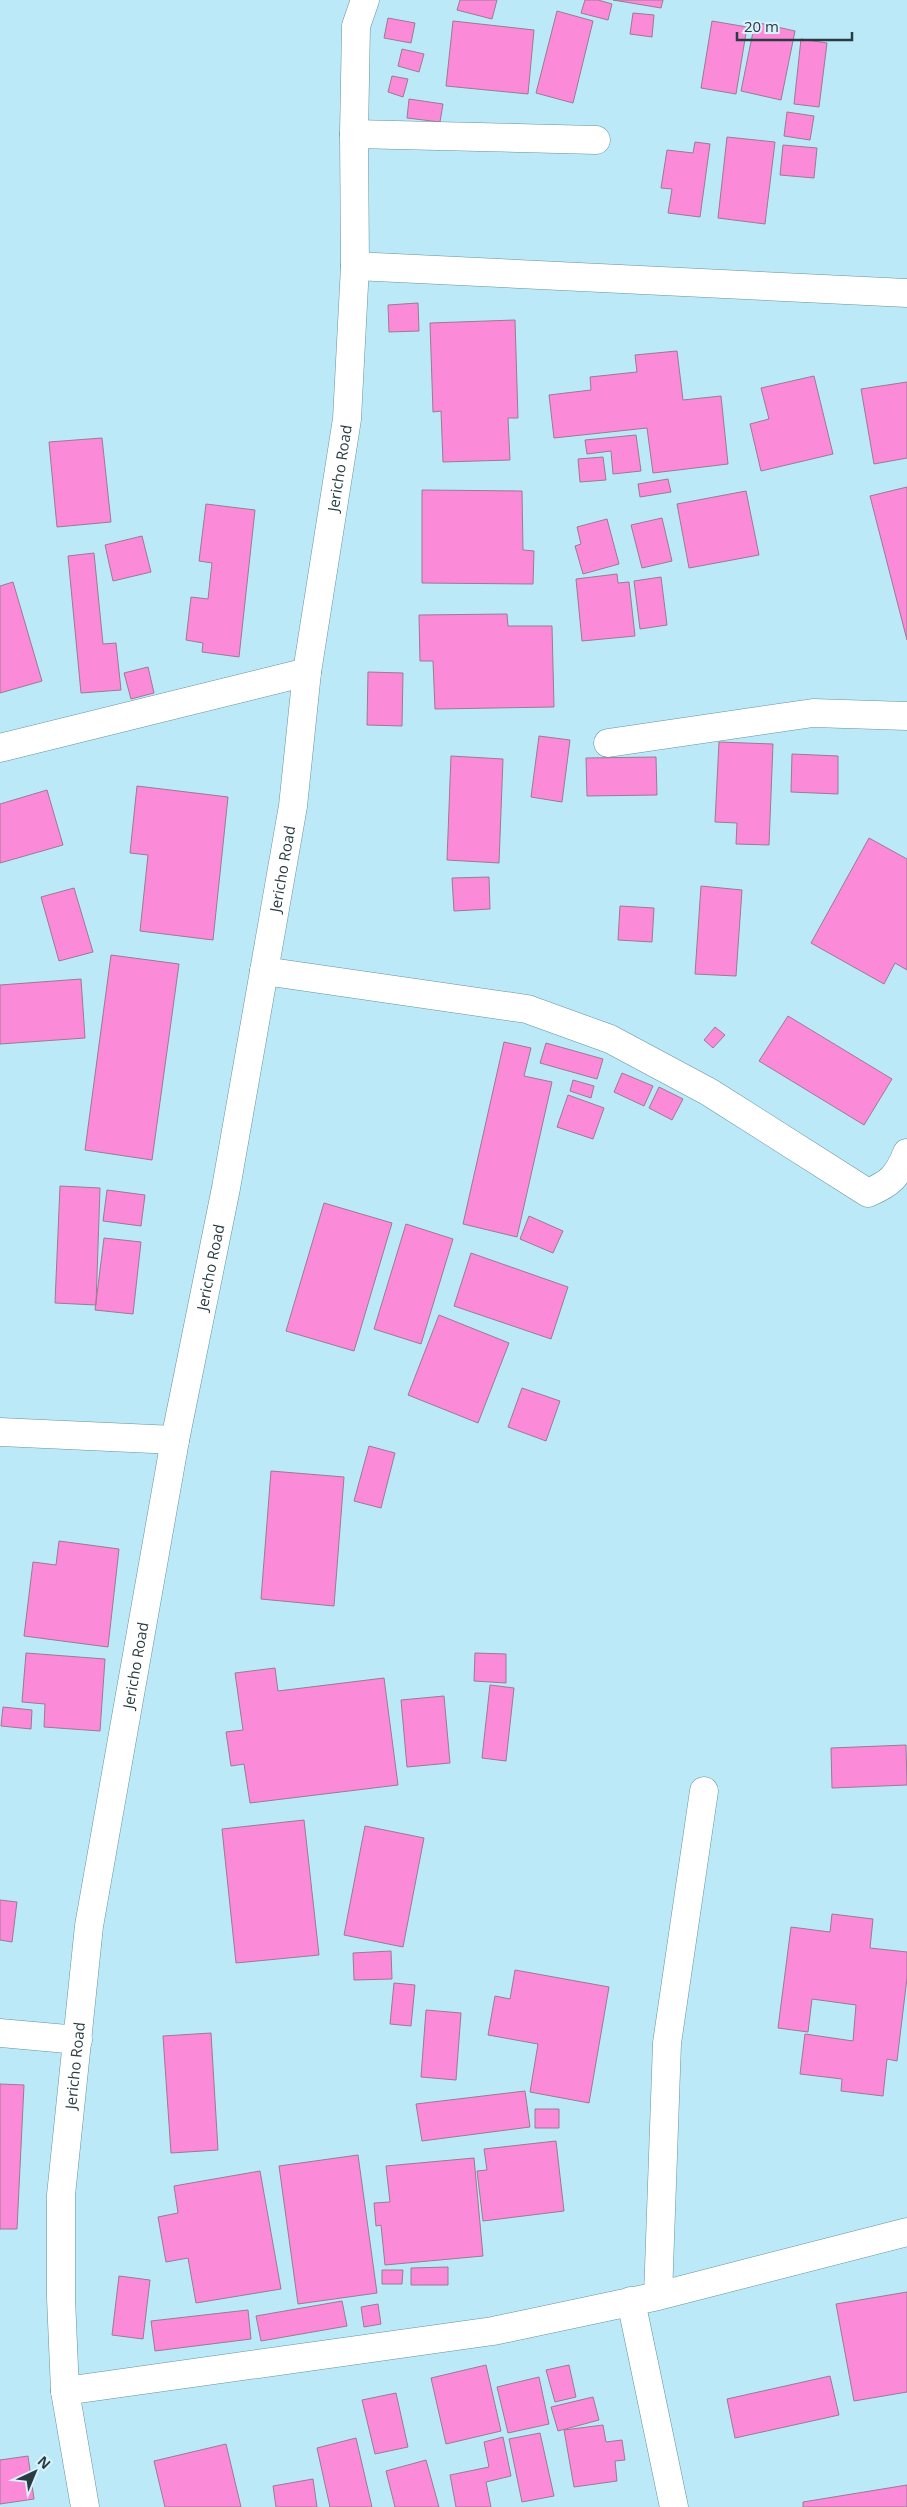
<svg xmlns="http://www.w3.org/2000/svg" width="907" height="2507" viewBox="0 0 907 2507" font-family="'Open Sans',sans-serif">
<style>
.building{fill:#fb8bd8;stroke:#9c7a90}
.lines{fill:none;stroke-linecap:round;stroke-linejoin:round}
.minor-casing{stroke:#6692a0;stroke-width:29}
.tertiary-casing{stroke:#6692a0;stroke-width:29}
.minor{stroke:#fff;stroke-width:28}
.tertiary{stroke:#fff;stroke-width:28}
.labels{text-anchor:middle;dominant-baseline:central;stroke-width:4;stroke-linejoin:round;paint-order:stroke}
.street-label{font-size:15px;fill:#2a3c42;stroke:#d8f3fc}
</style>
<rect width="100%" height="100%" fill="#bbe9f8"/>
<path class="building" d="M460,0h37l-5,19 -35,-9z
M585,0h13l14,4 -4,16 -27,-7z
M613,0h50l-2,8z
M557,11l36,10 -20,82 -37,-10z
M633,13l21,2 -2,22 -22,-3z
M388,18l27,5 -4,20 -27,-5z
M453,21l81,9 -6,64 -82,-8z
M712,21l35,6 -11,67 -35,-6z
M755,22l40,9 -14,69 -40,-9z
M801,39l26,4 -8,64 -25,-3z
M402,49l22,5 -5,18 -21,-6z
M392,76l16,3 -5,18 -15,-5z
M409,99l34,5 -3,18 -33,-4z
M787,112l27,4 -4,24 -26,-4z
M727,137l48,5 -10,82 -47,-6z
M695,142l15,2 -10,73 -32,-4 4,-24 -11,-1 6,-38 26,3z
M783,145l34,3 -3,30 -34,-3z
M418,303l1,28 -30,1 -1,-27z
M515,320l3,98h-10l2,42 -67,2 -2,-51 -8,1 -3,-89z
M677,351l6,49 38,-4 7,68 -75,9 -6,-45 -93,10 -5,-43 42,-5 -1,-13 47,-5 -2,-17z
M814,376l19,78 -72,17 -11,-47 19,-5 -8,-31z
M907,382v76l-33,6 -13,-75z
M636,435l5,36 -28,3 -2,-23 -24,3 -2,-14z
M102,438l9,84 -54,5 -8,-85z
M603,457l3,23 -26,2 -2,-23z
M668,479l3,13 -31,5 -2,-13z
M907,487v153l-37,-144z
M422,490l100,1 1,59 11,1 -1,33 -111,-1z
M746,491l13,64 -70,13 -12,-64z
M206,504l49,6 -16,147 -37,-5 1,-9 -17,-3 5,-43 17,2 4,-36 -13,-2z
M662,518l10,43 -30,7 -11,-43z
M607,519l12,45 -36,10 -8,-28 6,-2 -4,-17z
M142,536l9,36 -38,9 -8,-36z
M94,553l9,91 13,-1 5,47 -40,3 -13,-137z
M617,574l1,9 11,-1 6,54 -53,5 -6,-62z
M661,577l6,48 -27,4 -6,-48z
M13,582l29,99 -42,12v-107z
M507,614l1,12h44l2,81 -119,2 -2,-48h-13l-1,-46z
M148,667l6,26 -23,6 -7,-26z
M368,672l35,1 -1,53 -35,-1z
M539,736l31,4 -8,62 -31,-5z
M719,742l54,2 -4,101 -33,-1 1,-21 -22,-1z
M792,754l46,2v38l-47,-2z
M451,756l52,3 -4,104 -52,-3z
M656,757l1,38 -70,1 -1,-38z
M137,786l91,11 -15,143 -73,-9 8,-76 -18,-2z
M47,790l16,55 -63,18v-59z
M869,838l38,21v111l-12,-7 -11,21 -73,-41z
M489,877l1,32 -36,2 -2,-33z
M701,886l41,4 -6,86 -41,-2z
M74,888l19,64 -34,9 -18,-64z
M620,906l34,2 -2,34 -34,-2z
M111,955l68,9 -27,196 -67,-10z
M81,979l4,59 -85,6v-59z
M788,1016l104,63 -28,46 -105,-64z
M715,1027l10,8 -12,13 -9,-8z
M504,1042l27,6 -7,28 28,6 -35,155 -54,-13z
M546,1043l57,16 -6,20 -57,-16z
M622,1073l31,13 -9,20 -30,-14z
M573,1080l21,6 -3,12 -21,-7z
M659,1087l24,12 -11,21 -23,-12z
M568,1095l36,13 -11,31 -36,-12z
M60,1186l40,2 -4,117 -41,-2z
M107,1190l38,5 -4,31 -38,-5z
M324,1203l68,20 -38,128 -68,-20z
M529,1216l34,15 -10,22 -33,-14z
M406,1224l47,15 -32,105 -47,-15z
M104,1238l37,4 -8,72 -38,-4z
M471,1253l97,34 -17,52 -97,-33z
M439,1315l70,28 -31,80 -70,-28z
M522,1388l38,13 -14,40 -38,-14z
M369,1446l26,7 -14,55 -27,-7z
M271,1471l73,6 -10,129 -73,-7z
M59,1541l60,8 -11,98 -84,-11 9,-74 23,3z
M26,1653l79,6 -5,72 -56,-4 1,-23 -23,-2z
M475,1653l31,1v29l-32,-2z
M275,1668l3,23 106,-13 14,107 -148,18 -6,-39 -13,2 -5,-34 17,-2 -8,-57z
M490,1685l24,3 -8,73 -24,-3z
M444,1696l6,67 -43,4 -6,-67z
M3,1707l29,3 -1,19 -30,-3z
M906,1745l1,40 -75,3 -1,-40z
M304,1820l15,135 -83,8 -14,-134z
M365,1826l59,12 -21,109 -59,-12z
M0,1900l17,2 -5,40 -12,-2z
M832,1914l41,5 -3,29 37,4v26l-10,83 -10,-2 -4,37 -42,-5 1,-12 -42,-5 5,-40 48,7 3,-36 -44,-6 -4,33 -30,-4 13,-101 39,5z
M391,1951l1,28 -38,1 -1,-27z
M515,1970l94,17 -20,116 -59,-11 8,-48 -50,-9 7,-39 15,3z
M394,1983l21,2 -4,41 -21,-2z
M426,2010l35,3 -5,67 -35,-3z
M211,2033l7,117 -47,3 -8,-117z
M0,2084l24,1 -7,144h-17z
M525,2091l5,36 -108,14 -6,-37z
M535,2109h24v19h-24z
M556,2141l8,70 -81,10 -6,-50 10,-1 -3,-21z
M358,2155l19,138 -79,11 -19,-138z
M474,2158l9,98 -98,9 -4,-40 -5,1 -2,-23 16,-1 -4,-36z
M260,2171l21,118 -85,14 -8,-45 -22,4 -8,-45 20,-4 -4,-27z
M448,2267v18h-37v-17z
M382,2270h21l-1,14h-20z
M119,2276l31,4 -7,59 -31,-4z
M907,2292v100l-53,9 -18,-97z
M342,2301l5,25 -86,15 -5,-25z
M378,2304l3,20 -17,3 -3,-20z
M248,2310l3,29 -96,12 -4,-30z
M486,2365l15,66 -55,13 -15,-66z
M569,2365l7,32 -21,5 -9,-32z
M830,2376l9,39 -104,23 -8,-39z
M539,2377l10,47 -41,9 -11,-46z
M396,2393l12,54 -33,7 -13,-54z
M593,2397l6,23 -41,11 -7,-24z
M603,2425l3,17 16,-2 3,20 -10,1 2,20 -43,6 -10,-57z
M540,2433l14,63 -32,6 -13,-63z
M503,2437l8,39 -25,6 5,25h-35l-6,-32 39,-8 -5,-25z
M356,2438l16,69h-42l-13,-59z
M226,2444l15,63h-76l-11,-46z
M28,2456l6,43 -34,5v-44z
M426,2460l13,47h-44l-9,-36z
M313,2479l4,28h-41l-3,-21z
M907,2485v22h-104v-5z"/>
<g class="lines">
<g class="minor-casing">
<path id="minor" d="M354,134l242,6
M355,266l552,27
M608,743l205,-30 94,3
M0,748l307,-76
M264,971l263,38 83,30 99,53 159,101c23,-10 29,-16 39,-40
M0,1432l175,8
M0,2033l78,7
M658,2296l9,-253 37,-252
M631,2301l43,206
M65,2391l428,-60 165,-35 249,-64"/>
</g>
<g class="tertiary-casing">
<g id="tertiary">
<path id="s1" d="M85,2507l-20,-116 -4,-93v-103l28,-269 86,-486 51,-252 67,-382 14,-134 40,-253 8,-153 -1,-132 2,-108 9,-26"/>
</g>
</g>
<use href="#minor" class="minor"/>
<use href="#tertiary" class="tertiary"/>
</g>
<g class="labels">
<g class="street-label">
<text stroke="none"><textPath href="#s1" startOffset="2064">Jericho Road</textPath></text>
<text stroke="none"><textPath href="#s1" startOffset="1659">Jericho Road</textPath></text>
<text stroke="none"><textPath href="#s1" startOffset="1254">Jericho Road</textPath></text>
<text stroke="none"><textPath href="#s1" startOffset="849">Jericho Road</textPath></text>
<text stroke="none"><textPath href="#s1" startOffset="444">Jericho Road</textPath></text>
</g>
</g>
<g transform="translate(35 2472) rotate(44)" stroke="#d8f3fc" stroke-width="4" paint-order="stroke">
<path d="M0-4L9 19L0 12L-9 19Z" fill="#2a3c42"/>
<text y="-8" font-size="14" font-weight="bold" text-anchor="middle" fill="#2a3c42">N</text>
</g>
<path d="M737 32v8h115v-8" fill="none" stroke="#2a3c42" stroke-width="2.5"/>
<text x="744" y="32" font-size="15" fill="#2a3c42" stroke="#d8f3fc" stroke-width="4" paint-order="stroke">20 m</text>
</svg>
